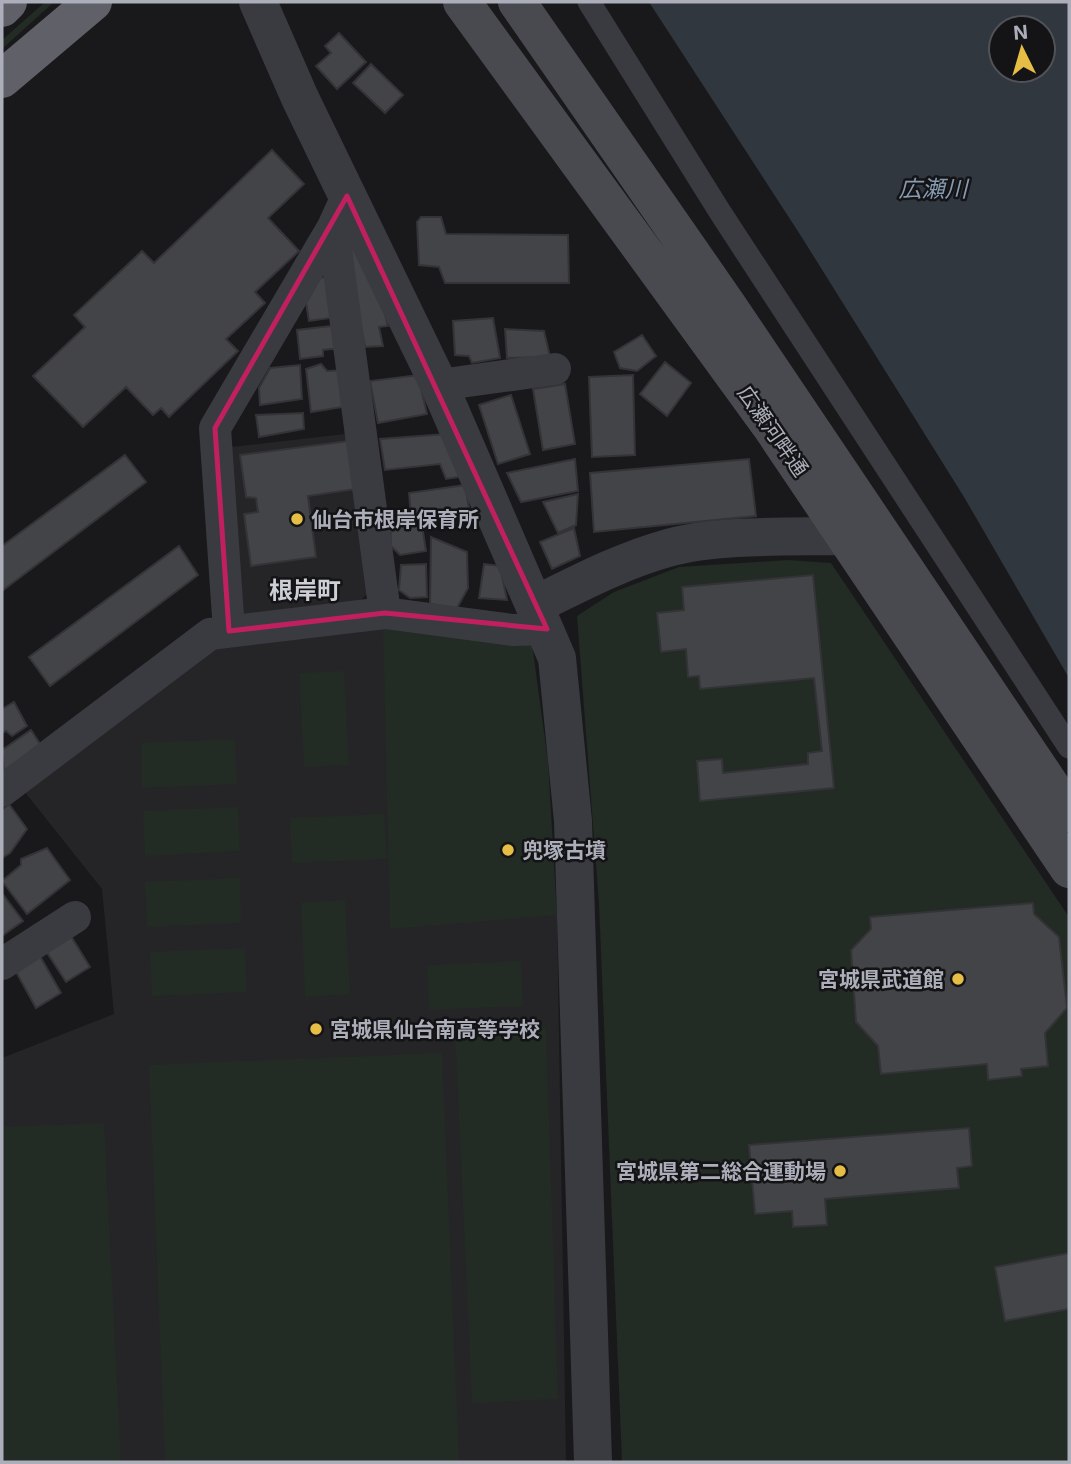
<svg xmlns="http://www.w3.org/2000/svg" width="1071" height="1464" viewBox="0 0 1071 1464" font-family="Inter,'Noto Sans JP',sans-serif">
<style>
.built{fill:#252528}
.green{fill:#232b25}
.water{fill:#30373f;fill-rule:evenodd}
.building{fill:#434448;stroke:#343337;stroke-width:2}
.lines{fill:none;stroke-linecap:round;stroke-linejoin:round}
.pedestrian{stroke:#3a3b40;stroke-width:23}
.minor{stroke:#3a3b40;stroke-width:32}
.tertiary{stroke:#3a3b40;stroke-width:38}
.secondary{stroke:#484a50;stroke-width:38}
.trunk{stroke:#5f6068;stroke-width:38}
.marked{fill:none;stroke:#c12060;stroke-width:5;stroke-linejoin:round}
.poi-dot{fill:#e7be45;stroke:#141416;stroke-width:2.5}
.labels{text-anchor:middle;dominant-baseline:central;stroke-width:5;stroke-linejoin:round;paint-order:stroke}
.street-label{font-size:21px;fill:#acafba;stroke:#141416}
.poi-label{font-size:21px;font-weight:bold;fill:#acafba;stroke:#141416;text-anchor:start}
.water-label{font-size:23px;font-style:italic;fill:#869ab2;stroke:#141416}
.quarter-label{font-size:24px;font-weight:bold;fill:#cdcfd6;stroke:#141416}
</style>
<rect width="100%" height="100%" fill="#19191b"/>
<path class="built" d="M354,433l18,156 -16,16 -114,13 -19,-170z
M383,625l174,290 9,547h-564v-404l112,-44 -12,-125 -78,-98 193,-145z"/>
<path class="green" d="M45,2h9l-52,47v-9z
M788,560l43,3 238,354v545h-447l-23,-559 -22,-287 37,-24 65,-25z
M383,625l149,19 16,117 9,154 -167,14z
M344,671l5,94 -45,2 -5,-94z
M235,739l2,45 -95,4 -1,-45z
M238,807l2,44 -95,5 -2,-45z
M384,814l3,45 -95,4 -2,-45z
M240,878l1,45 -94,4 -2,-45z
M345,900l5,94 -45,3 -4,-94z
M245,948l2,44 -95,4 -2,-44z
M521,961l2,45 -94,4 -2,-45z
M546,1027l12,372 -86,4 -17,-371z
M442,1053l17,409h-294l-16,-397z
M104,1123l17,339h-119v-335z"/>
<path class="water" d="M649,2h420v676l-105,-181 -163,-261zM1001,28h42v42h-42z"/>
<path class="building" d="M339,33l27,29 -29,27 -21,-23 15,-13 -6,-7z
M371,64l32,31 -18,18 -32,-30z
M272,150l32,34 -36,34 31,33 -44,41 10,11 -39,36 12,12 -69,66 -8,-9 -8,7 -27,-28 -43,40 -50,-51 52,-49 -11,-12 68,-64 12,12z
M421,217h20l5,17 122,1 1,48h-124l-6,-16 -20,-2 -2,-43z
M358,245l19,37 11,44 -9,1 4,19 -18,1 -18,-96z
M332,276l6,41 -29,4 -3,-18 14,-25z
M493,318l7,40 -28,5 -3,-7 -14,-1 -2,-34z
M339,325l1,23 -17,2v6l-23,3 -3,-29z
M505,329l39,2 6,26 -43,1z
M642,335l14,21 -19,15 -17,-3 -6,-16z
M665,362l26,21 -24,33 -27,-22z
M321,364l6,7 19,-1 -3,37 -32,5 -5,-43z
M300,365l2,34 -42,6 -1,-17 11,-20z
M418,375l9,39 -49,9 -8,-42z
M633,375l2,80 -43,2 -3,-80z
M565,384l10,60 -32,6 -10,-61z
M511,395l19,59 -32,10 -19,-59z
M303,413l1,16 -45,8 -3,-22z
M446,434l19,42 -19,3 -6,-15 -55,6 -5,-31z
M356,440l7,48 -55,8 8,61 -65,9 -7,-52 14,-2 -2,-14 -10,-1 -6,-42z
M125,455l21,27 -144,109v-45z
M575,459l3,32 -57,11 -14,-29z
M749,459l7,57 -162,16 -4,-59z
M465,485l5,28 -46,9 -1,-6h-12l-2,-23z
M578,494l-2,31 -18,8 -15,-31z
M409,521l1,4h12l4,26 -26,4 -9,-9 -1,-22z
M574,528l6,28 -28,13 -12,-27z
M431,537l36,15 1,36 -11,20 -27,-4z
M179,546l19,29 -148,111 -21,-29z
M426,564l1,33 -17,1 -11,-8 2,-25z
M484,564l16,2 7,34 -28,-2z
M813,575l21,213 -134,13 -3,-40 25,-2 1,14 85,-9v-11l14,-2 -8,-73 -114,11 -1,-13 -11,1 -2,-28 -25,3 -4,-39 27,-3 -2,-23z
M14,702l13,24 -15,10 -6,-5 -4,2v-24z
M31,730l13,20 -40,22 -2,-22z
M9,804l18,25 -17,24 -8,5v-48z
M47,848l23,32 -43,34 -25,-33 19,-16v-6z
M2,893l21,28 -21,15z
M1033,903l1,11 25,23 8,71 -22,25 3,33 -27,3 1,7 -34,4 -1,-16 -106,10 -3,-28 -22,-24 -5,-72 20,-21 -1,-12z
M69,933l21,34 -24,15 -22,-34z
M40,956l21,37 -25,15 -21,-38z
M969,1128l3,38 -15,2 2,20 -134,11 2,26 -34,2 -1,-16 -37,3 -6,-69z
M1069,1253v56l-64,12 -10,-54z"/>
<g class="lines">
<path class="pedestrian" d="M589,2l131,210 349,535"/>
<path class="minor" d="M333,227l52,386
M439,385l116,-16
M229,631l-14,-203 118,-201 14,-31
M2,791l208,-157 175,-21 127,17 35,-1
M2,964l73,-47"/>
<path class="tertiary" d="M258,2l42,96 139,287 118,273 16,163 20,641
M535,605c43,-21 86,-44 133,-57 48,-14 124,-11 176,-12"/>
<path class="secondary" d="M462,2l308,423 299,444
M517,2l211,304 341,507"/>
<path class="trunk" d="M2,8l6,-6
M2,79l91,-77"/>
</g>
<path class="marked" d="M347,196l200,433 -162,-16 -156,18 -14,-203z"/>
<g class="poi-dot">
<circle cx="297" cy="519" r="7"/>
<circle cx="508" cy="850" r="7"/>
<circle cx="958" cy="979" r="7"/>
<circle cx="316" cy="1029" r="7"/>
<circle cx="840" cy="1171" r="7"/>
</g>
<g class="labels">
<g class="street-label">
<text transform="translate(773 431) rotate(55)">広瀬河畔通</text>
</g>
<g class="poi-label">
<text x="311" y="519">仙台市根岸保育所</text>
<text x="522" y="850">兜塚古墳</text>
<text x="944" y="979" text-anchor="end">宮城県武道館</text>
<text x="330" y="1029">宮城県仙台南高等学校</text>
<text x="826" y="1171" text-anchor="end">宮城県第二総合運動場</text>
</g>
<g class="water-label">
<text x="933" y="189">広瀬川</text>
</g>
<g class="quarter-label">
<text x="305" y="590">根岸町</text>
</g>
</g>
<rect width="1071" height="1464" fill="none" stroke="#acafba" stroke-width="7"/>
<g transform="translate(1022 49) rotate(355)"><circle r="33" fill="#141416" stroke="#515258" stroke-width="2"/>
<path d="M0-5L12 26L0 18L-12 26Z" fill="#e7be45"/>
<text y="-10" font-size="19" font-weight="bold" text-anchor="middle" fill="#acafba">N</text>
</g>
</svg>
